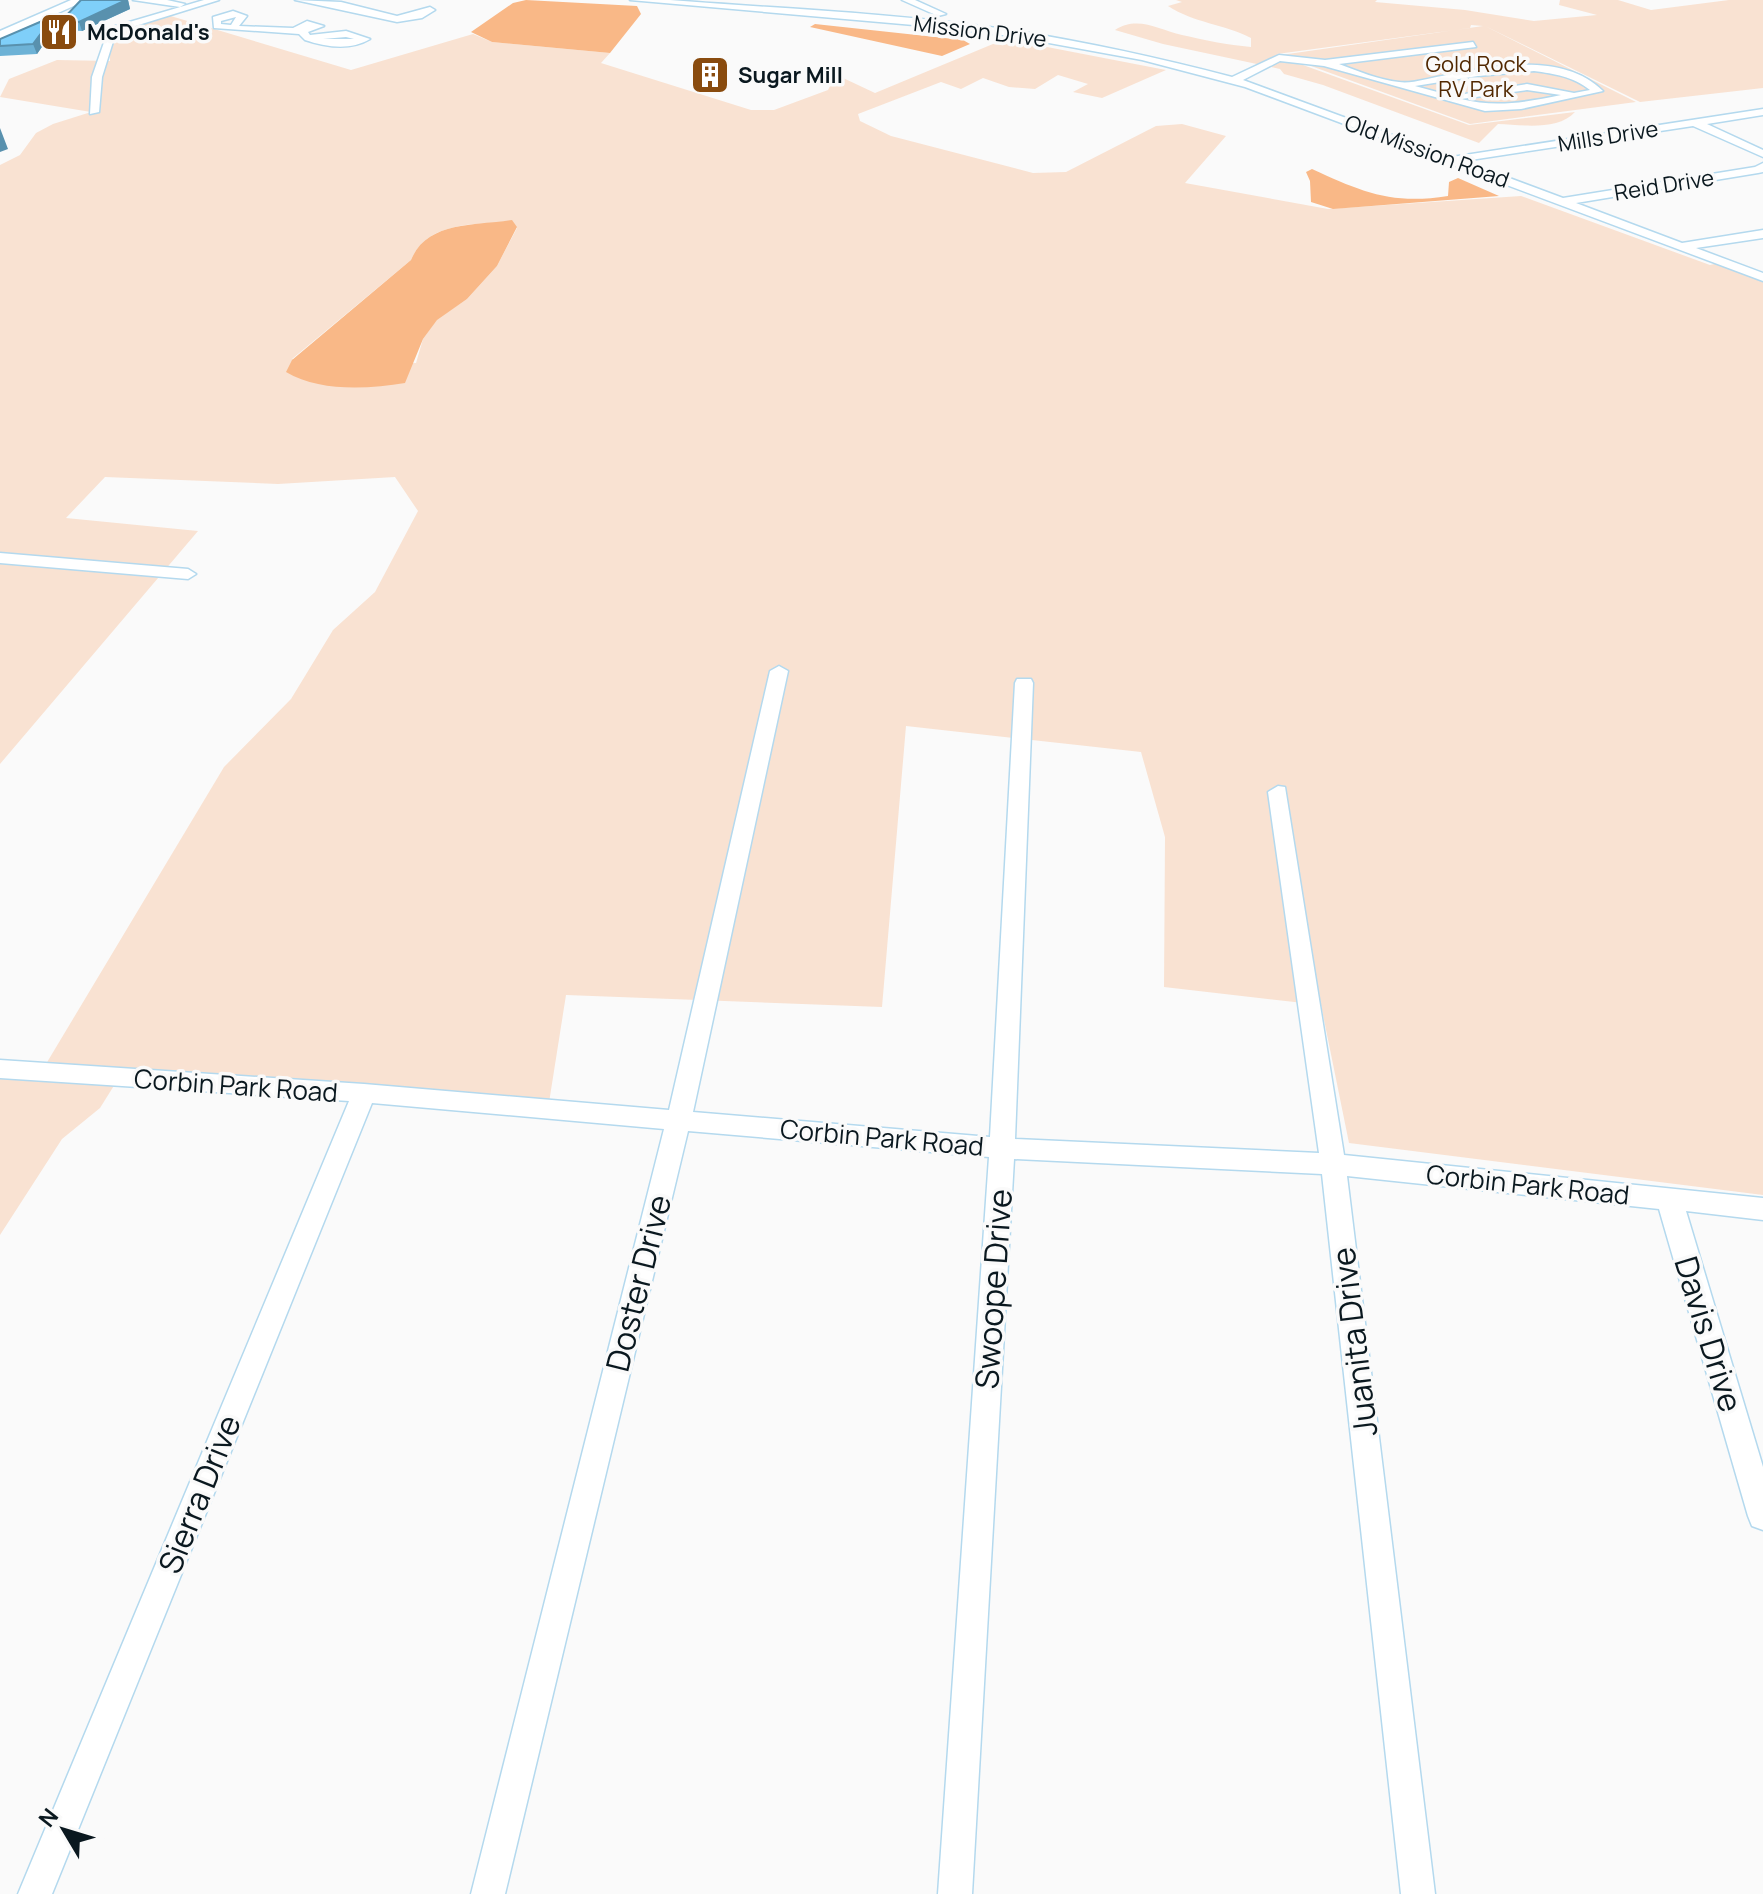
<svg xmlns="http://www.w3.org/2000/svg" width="1763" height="1894" viewBox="0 0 1763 1894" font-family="Manrope,sans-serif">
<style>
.green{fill:#f9e2d2;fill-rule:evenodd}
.water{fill:#f9b887}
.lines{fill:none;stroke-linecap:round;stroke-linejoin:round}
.minor-casing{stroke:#b4d9ee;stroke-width:3}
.major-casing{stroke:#b4d9ee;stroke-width:3}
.minor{fill:#fff;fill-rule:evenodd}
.major{fill:#fff;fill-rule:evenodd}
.wall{fill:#6db2d6}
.shaded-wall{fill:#5991ae}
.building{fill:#7fcff9;stroke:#5991ae;stroke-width:2}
.labels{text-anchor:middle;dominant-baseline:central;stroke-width:7;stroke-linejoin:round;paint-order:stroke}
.far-street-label{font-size:22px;fill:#0a181f;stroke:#fafafa}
.far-poi-label{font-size:22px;font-weight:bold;fill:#0a181f;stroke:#fafafa;text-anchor:start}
.far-park-label{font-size:22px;fill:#512801;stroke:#fafafa}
.street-label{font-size:26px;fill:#0a181f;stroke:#fafafa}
.near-street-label{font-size:32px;fill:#0a181f;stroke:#fafafa}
</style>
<rect width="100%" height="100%" fill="#fafafa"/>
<path class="green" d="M1176,0h201l-2,2 90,8 69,11 63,-6 -38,-10 1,-5h58l33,10 78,-10h34v88l-123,14 -155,-76 151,76 -166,22 -189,-69 202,-29 -12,-1 -1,3 -193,26 5,3 -2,4 23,4 166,60 106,-13c-17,19 -53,13 -77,12l-19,19 -156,-58 -39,-11 -4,-5 -117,-25 -48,-14c23,-15 44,0 67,5 22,5 46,10 69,12v-9c-27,-14 -57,-15 -83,-32l14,-4z
M164,14l187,56 122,-36 19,8 118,11 -9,10 150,47h23l54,-20 5,-10 8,-3 34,16 130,-54 161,31 -64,28 -29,-6 15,-8 -30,-9 -23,14 -26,-2 -26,-9 -22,11 -20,-7 -83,32 2,7 31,15 142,37 33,-1 90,-46 26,-2 44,12 -41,47 143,26 193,-13 189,69 9,-2 44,16v916l-414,-52 -28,-138 -157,-18 1,-150 -24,-85 -235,-26 -24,281 -316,-12 -18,114 -433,-25 -15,24 -38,31 -62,96v-159l37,3 187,-312 67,-68 42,-69 42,-38 43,-81 -23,-34 -117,7 -173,-7 -39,41 132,13 -198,233v-599l20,-10 16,-22 17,-9 38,-12 -91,-15 9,-18 48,-19 53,1v-33zM512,221l5,7 -20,38 -30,33 -30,20 -14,20 -7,24 -124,-4 119,-99c16,-39 63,-35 101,-39z"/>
<path class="water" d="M526,0l111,6 4,8 -31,39 -118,-11 -21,-10 42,-29z
M815,24l148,16 7,4 -28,12 -132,-29z
M1312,169c50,23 80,36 136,27l1,-14 9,-4 41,18 -166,13 -22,-7 -1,-21 -4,-9z
M512,220l5,7 -20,39 -30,33 -30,21 -14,19 -18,44c-37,6 -86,9 -119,-11l6,-12 119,-100c16,-39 63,-34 101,-40z"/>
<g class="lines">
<g class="minor-casing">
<path id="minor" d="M133,0h34l18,4 -5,3z
M204,0h15l-103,32 -14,45 -3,35 -9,2 2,-37 17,-49z
M295,0l46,2 56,14 33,-9 5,3 -13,8 -25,4z
M630,0h40c113,9 228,13 341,30 75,12 148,28 221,47l47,-22 46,5 148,-18 3,5 -137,17c19,7 40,16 60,18 13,2 30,-4 43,-6 50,-10 121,-25 161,15l-82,18 -36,2 -161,-45 -44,-5 -37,19 209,77 311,-48v6l-56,9 56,26v7l-70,-31 -229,35 99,37 192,-31 8,-4v9l-5,1 -182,30 106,40 81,-13v8l-67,10 67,25v8l-518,-194 -103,-27 -132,-24 -85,-10zM1534,71c21,3 38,5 56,19l-16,3 -47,-9 -75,12 -37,-10 63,-10zM1527,90l34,5c-34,7 -65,13 -100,4z
M902,0h13l31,14 -8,2z
M233,11l14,5 -8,10 54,2 14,-7 17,5 -16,6 2,3 36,-4 24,8c-20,12 -44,8 -65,1l-6,-6 -85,-6 -1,-11zM236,17l-5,8 -10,-1v-3zM346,37l8,2h-31z
M0,553l188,16 8,5 -8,5 -188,-16z
M779,666l9,5 -95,441 297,25 25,-454 2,-4h14l2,4 -18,456 304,14 -51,-361 10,-6 7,1 59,368 419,43v22l-77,-9 77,256v63l-11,-4 -4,-10 -89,-307 -312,-33 88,718h-34l-79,-720 -308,-15 -42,735h-34l51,-737 -301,-26 -183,763h-34l193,-765 -292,-26 -320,791h-34l331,-793 -349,-23v-18l364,24 305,26 101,-439z"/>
</g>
<g class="major-casing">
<path id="major" d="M71,0h16l-87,39v-8z"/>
</g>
<use href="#minor" class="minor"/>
<use href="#major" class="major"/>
</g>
<path class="wall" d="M81,0h47l2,9 -48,22 -17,-1 -3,-10z
M57,25l-20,29 -37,2v-17z"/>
<path class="shaded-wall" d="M126,0h2l2,9 -48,22 -3,-9z
M54,16l3,9 -20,29 -4,-10z
M0,128l8,21 -8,3z"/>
<path class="building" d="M81,0h45l-47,22 -17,-2z
M54,16l-21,28 -33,2v-7z"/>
<defs>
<g id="restaurant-square" transform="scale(2)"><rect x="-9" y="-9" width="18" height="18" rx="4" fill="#894b0e" stroke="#fafafa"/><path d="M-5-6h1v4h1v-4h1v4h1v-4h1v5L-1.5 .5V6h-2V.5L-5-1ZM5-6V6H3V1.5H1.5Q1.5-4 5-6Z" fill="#fff"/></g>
<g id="building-square" transform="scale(2)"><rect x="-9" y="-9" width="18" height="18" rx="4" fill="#894b0e" stroke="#fafafa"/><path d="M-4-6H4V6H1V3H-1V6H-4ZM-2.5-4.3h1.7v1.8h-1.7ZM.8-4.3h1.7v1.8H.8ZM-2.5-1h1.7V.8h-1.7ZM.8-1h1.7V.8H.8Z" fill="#fff"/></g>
</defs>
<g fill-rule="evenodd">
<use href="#restaurant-square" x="59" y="32"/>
<use href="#building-square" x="710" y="75"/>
</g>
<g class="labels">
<g class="far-street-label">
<text transform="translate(980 31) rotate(7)">Mission Drive</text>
<text transform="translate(1608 136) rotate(-9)">Mills Drive</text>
<text transform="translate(1427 151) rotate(20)">Old Mission Road</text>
<text transform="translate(1664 185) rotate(-9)">Reid Drive</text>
</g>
<g class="far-poi-label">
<text x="87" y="32">McDonald's</text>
<text x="738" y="75">Sugar Mill</text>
</g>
<g class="far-park-label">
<text x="1476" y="64">Gold Rock<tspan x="1476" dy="25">RV Park</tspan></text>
</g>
<g class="street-label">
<text transform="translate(236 1085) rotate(4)">Corbin Park Road</text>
<text transform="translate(882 1137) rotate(5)">Corbin Park Road</text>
<text transform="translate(1528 1184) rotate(6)">Corbin Park Road</text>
</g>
<g class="near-street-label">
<text transform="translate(638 1283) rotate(-76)">Doster Drive</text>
<text transform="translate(993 1289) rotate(-86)">Swoope Drive</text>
<text transform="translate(1709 1334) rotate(73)">Davis Drive</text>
<text transform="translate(1354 1342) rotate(-97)">Juanita Drive</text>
<text transform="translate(199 1494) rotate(-68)">Sierra Drive</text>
</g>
</g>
<g transform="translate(64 1830) rotate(308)" stroke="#fafafa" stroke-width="6" paint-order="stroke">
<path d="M0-6L14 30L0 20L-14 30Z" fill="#0a181f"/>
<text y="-12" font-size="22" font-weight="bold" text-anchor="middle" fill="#0a181f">N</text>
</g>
</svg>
